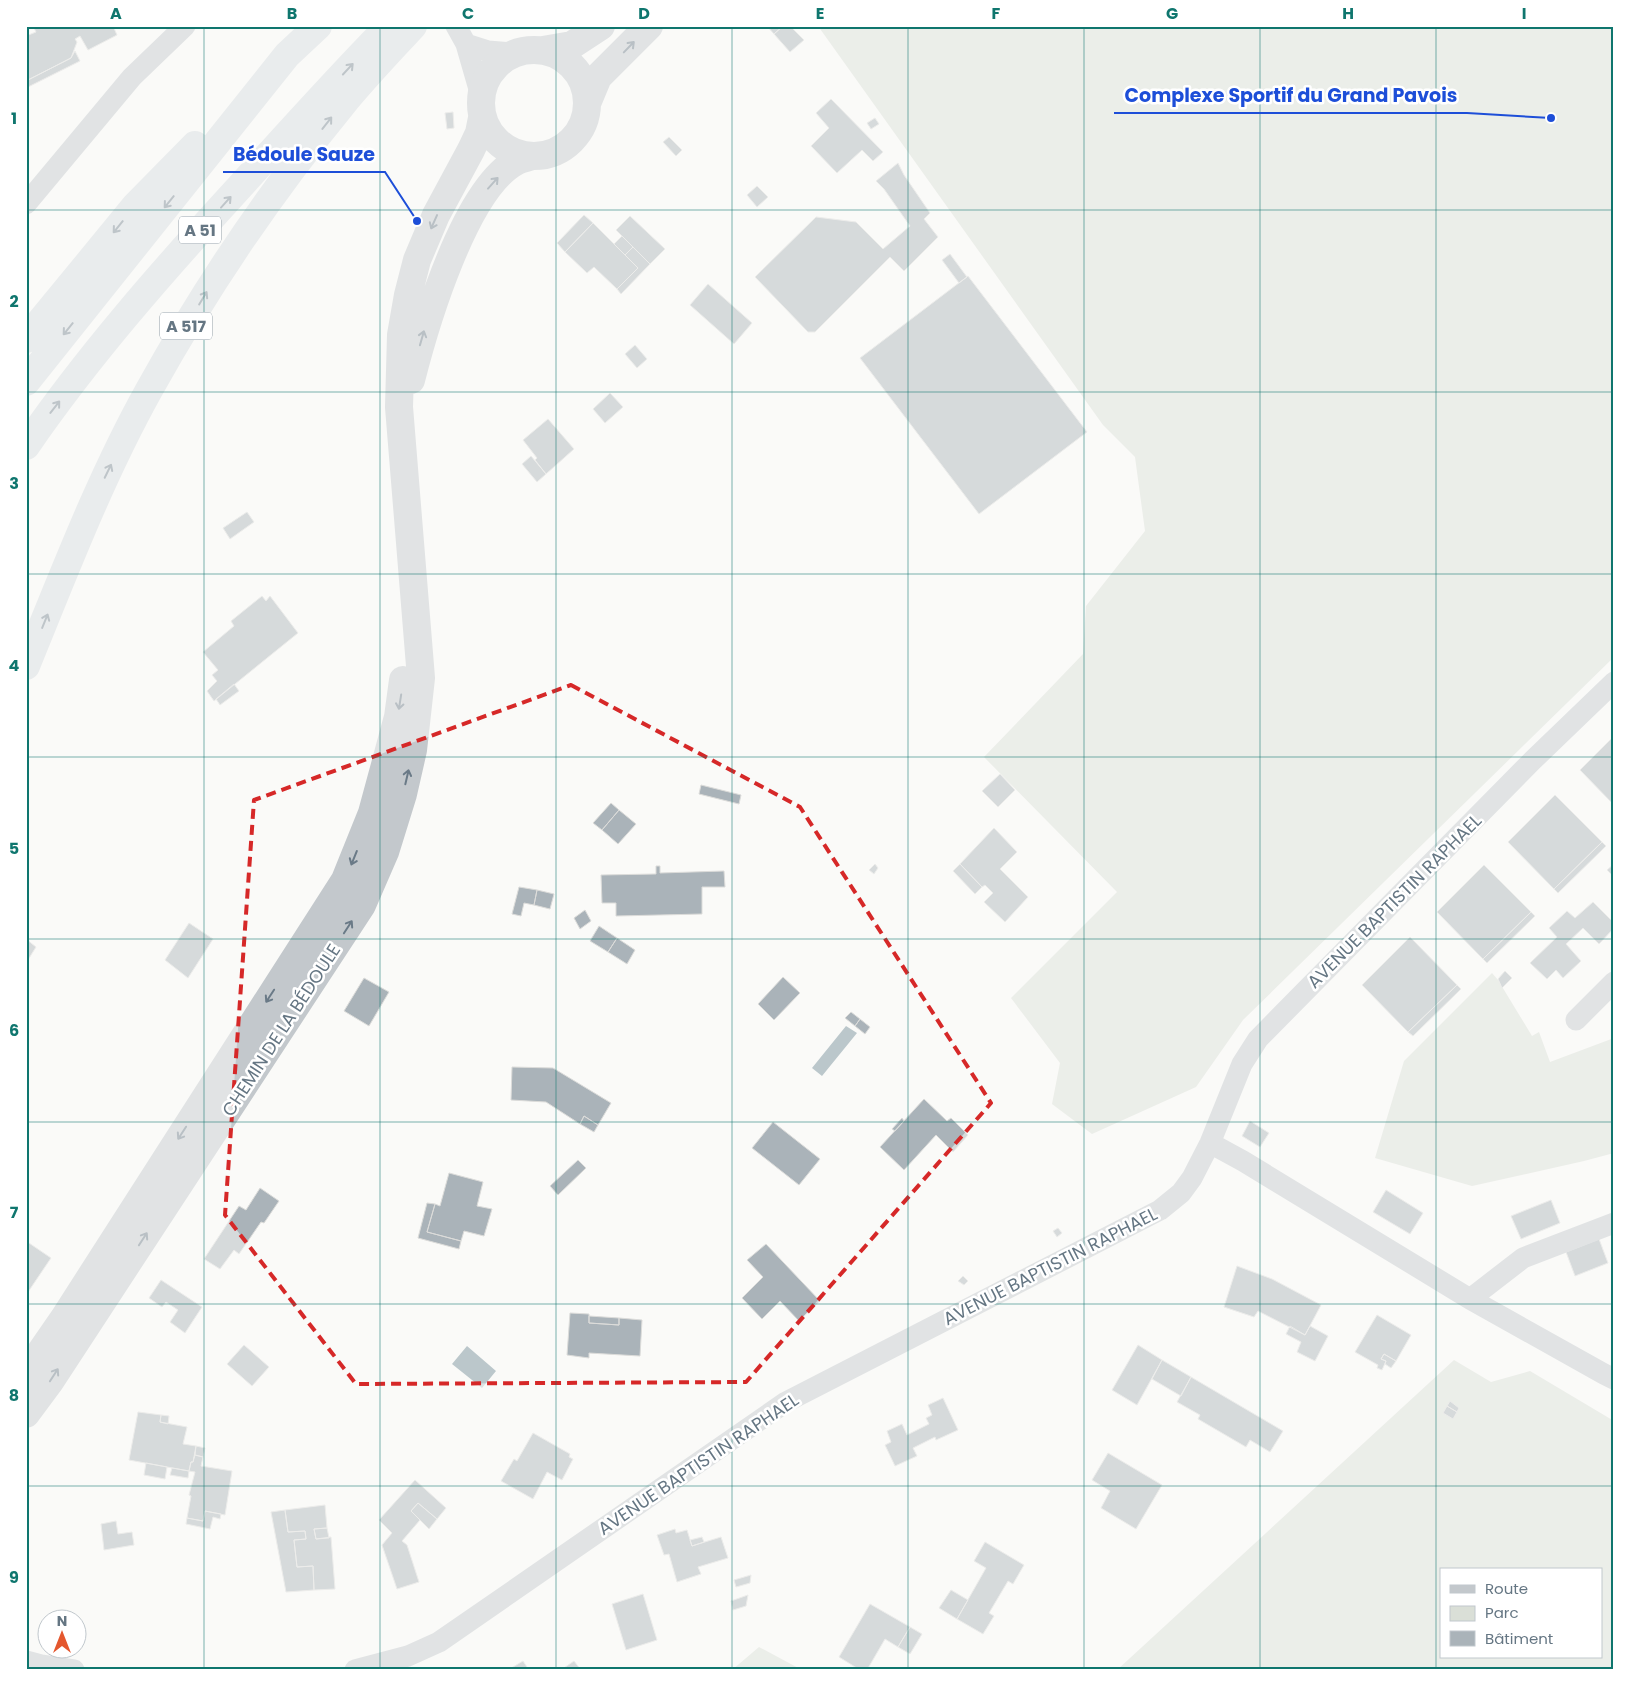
<svg xmlns="http://www.w3.org/2000/svg" width="1640" height="1696" viewBox="0 0 1640 1696" font-family="Poppins,sans-serif">
<style>
.green{fill:#dadfd7;fill-rule:evenodd}
.water{fill:#bbc7cb}
.building{fill:#aab3b9;stroke:#dcdcda}
.lines{fill:none;stroke-linecap:round;stroke-linejoin:round}
.minor{stroke:#c3c8cc;stroke-width:21}
.tertiary{stroke:#c3c8cc;stroke-width:28}
.motorway{stroke:#d6dbdf;stroke-width:28}
.oneway{stroke:#6a7a87}
.oneway2{stroke:#768591}
.marked{fill:none;stroke:#d62828;stroke-width:4;stroke-dasharray:10 6;stroke-linejoin:round}
.grid{fill:none;stroke:#0f766e;stroke-width:1;stroke-opacity:0.55}
.labels{text-anchor:middle;dominant-baseline:central;stroke-width:5;stroke-linejoin:round;paint-order:stroke}
.shield{fill:#fff;stroke:#939fa8;stroke-width:1}
.shield-label{font-size:16px;font-weight:bold;fill:#657683}
.street-label{font-size:18px;fill:#657683;stroke:#fff}
.leader{fill:none;stroke:#1d4ed8;stroke-width:2}
.callout-dot{fill:#1d4ed8;stroke:#fff;stroke-width:2}
.callout-label{font-size:19px;text-anchor:middle;font-weight:bold;fill:#1d4ed8;stroke:#fff;stroke-width:5;stroke-linejoin:round;paint-order:stroke}
.neatline{fill:none;stroke:#0f766e;stroke-width:2}
.grid-label{font-size:16px;text-anchor:middle;font-weight:bold;fill:#0f766e}
</style>
<rect width="100%" height="100%" fill="#fafaf8"/>
<path class="green" d="M818,26h796v631l-371,363 -47,67 -104,47 -40,-30 8,-41 -49,-65 106,-106 -133,-135 99,-103 3,-48 59,-75 -10,-74 -32,-32z
M1492,973l6,7 34,56 7,-4 11,30 64,-24v115l-30,8 -112,25 -97,-28 29,-97z
M1454,1360l37,22 39,-11 84,50v249h-497zM1441,1570h160v87h-160z
M759,1647l43,23h-70z"/>
<path class="water" d="M846,1026l11,7 -35,43 -10,-8z
M467,1346l29,25 -14,17 -30,-24z"/>
<path class="building" d="M33,26h80l4,9 -29,15 -8,-14 -5,3 2,3 -6,16 -45,23v-45l10,-4z
M767,26h16l-9,8z
M783,26h7l14,14 -14,12 -16,-18z
M75,51l5,10 -54,27v-7l45,-23z
M831,99l52,53 -10,9 -11,-11 -25,23 -26,-27 18,-18 -13,-15z
M453,112l1,16 -7,1 -2,-16z
M875,118l4,6 -8,5 -4,-6z
M669,137l13,13 -6,6 -13,-14z
M898,163l6,12 26,38 -6,6 14,18 -34,34 -14,-14 -75,75h-7l-53,-55 61,-60 40,5 27,27 27,-23 -26,-37 -8,-8z
M757,186l11,11 -11,10 -10,-12z
M584,215l9,8 -28,29 -8,-9z
M630,216l35,33 -15,15 -34,-34z
M593,223l45,45 -21,21 -23,-22 -7,6 -22,-21z
M622,236l11,11 -8,8 -11,-11z
M633,247l17,17 -29,30 -4,-5 21,-21 -13,-13z
M950,254l17,23 -8,6 -17,-23z
M968,276l119,156 -108,82 -119,-156z
M708,284l44,39 -18,21 -44,-39z
M635,345l12,14 -10,9 -12,-14z
M610,393l13,14 -18,16 -12,-14z
M548,419l26,30 -28,25 -11,-14 2,-2 -14,-18z
M531,456l15,18 -9,8 -15,-18z
M247,512l7,10 -24,17 -7,-11z
M262,596l4,5 4,-5 28,37 -84,68 -7,-10 10,-10 -5,-6 6,-5 -15,-18 31,-26 -3,-5z
M234,684l5,7 -19,14 -4,-6z
M1614,736v69l-34,-35z
M1000,774l15,16 -17,17 -16,-16z
M701,785l40,10 -2,9 -40,-10z
M1555,795l47,47 -48,47 -46,-47z
M611,803l8,7 -17,20 -9,-7z
M619,810l17,14 -18,20 -16,-14z
M994,828l23,24 -17,17 28,28 -23,25 -21,-20 9,-9 -8,-8 -3,2 -22,-23z
M1602,842l4,4 -48,47 -4,-4z
M875,864l3,4 -4,6 -5,-4z
M960,864l22,23 -7,7 -22,-23z
M1614,864v9l-2,2 -5,-5z
M1484,865l47,47 -48,47 -46,-47z
M656,866h4v7l64,-2 1,16h-23v27l-86,2v-13h-14l-1,-28 55,-1z
M519,887l18,3 -3,15 -10,-2 -3,13 -9,-2z
M537,890l17,4 -4,15 -16,-4z
M1593,902l21,21v5l-15,16 -16,-16 -17,16 15,17 -18,17 -7,-8 -9,9 -17,-16 27,-26 -8,-9 18,-17 8,7z
M585,910l6,11 -11,8 -6,-11z
M1531,912l4,4 -48,47 -4,-4z
M189,923l24,16 -25,39 -23,-18z
M599,926l18,12 -9,14 -18,-11z
M1410,937l47,48 -49,47 -46,-47z
M617,938l18,12 -8,14 -19,-12z
M26,939l10,8 -10,16z
M1505,971l7,7 -10,10 -4,-9z
M783,977l17,16 -26,27 -16,-16z
M364,978l25,14 -20,34 -25,-15z
M1457,985l4,4 -48,47 -5,-4z
M851,1012l9,7 -5,7 -10,-8z
M860,1019l10,8 -5,7 -10,-8z
M512,1067l41,1 58,35 -13,22 -14,-9 -4,8 -34,-22 -35,-2z
M924,1099l23,22 4,-3 17,17 -15,17 -17,-17 -32,35 -24,-23z
M584,1116l14,9 -4,7 -14,-8z
M902,1118l2,3 -9,10 -3,-2z
M1250,1121l19,12 -9,14 -18,-11z
M773,1122l47,37 -21,26 -47,-37z
M578,1160l8,8 -28,27 -8,-9z
M449,1173l34,9 -6,24 15,3 -8,27 -20,-5 -3,10 -34,-9 8,-28 5,2z
M260,1188l19,13 -15,22 -3,-1 -22,32 -5,-4 -14,19 -16,-10 35,-53 7,4z
M1386,1190l37,23 -13,21 -37,-22z
M1551,1200l9,23 -39,16 -10,-23z
M427,1203l8,1 -8,28 34,9 -2,8 -41,-11z
M1058,1228l4,5 -5,4 -4,-6z
M1599,1239l9,24 -33,13 -9,-24z
M26,1241l25,17 -25,37z
M766,1244l54,57 -21,20 -19,-20 -18,18 -20,-21 21,-21 -16,-17z
M1237,1266l35,13 49,26 -16,30 -47,-24 -4,6 -30,-10z
M963,1276l5,5 -4,4 -6,-4z
M161,1280l41,27 -17,26 -15,-11 8,-12 -12,-8 -4,5 -13,-9z
M570,1313l19,1v9l30,2v-7l23,2 -2,36 -51,-3v5l-22,-3z
M1377,1315l34,20 -15,26 -12,-7 -3,5 5,2 -4,9 -5,-2 1,-3 -23,-13z
M589,1316l30,2v7l-30,-2z
M1290,1326l15,9 5,-9 18,10 -13,25 -18,-9 4,-10 -15,-8z
M244,1345l25,22 -17,19 -25,-22z
M1138,1345l24,15 -25,45 -25,-15z
M1384,1354l12,7 -5,7 -6,-4 1,-3 -5,-2z
M1162,1360l29,17 -10,19 -29,-17z
M1191,1377l92,54 -13,21 -20,-12 -4,7 -48,-28 2,-4 -23,-13z
M943,1398l15,32 -22,10 -1,-3 -22,11 4,8 -22,10 -10,-21 6,-3 -4,-11 15,-7 5,11 22,-11 -3,-6 6,-3 -4,-10z
M1450,1401l9,7 -2,4 -10,-6z
M1447,1406l10,6 -4,7 -10,-6z
M138,1412l23,3 -1,7 27,5 -4,17 13,2 -3,16h-2l-2,9 -60,-11z
M161,1415l8,1 -1,8 -8,-2z
M533,1433l37,21 -1,3 4,2 -11,21 -15,-8 -14,27 -32,-18 13,-22 3,2z
M196,1446l9,2 -2,9 -8,-2z
M1108,1453l54,32 -26,44 -35,-21 9,-17 -18,-11z
M195,1455l8,2 -2,9 31,5 -7,44 -20,-4 -2,10 -16,-3 4,-22 -2,-1 6,-23 -6,-1 2,-9h2z
M146,1463l21,4 -2,12 -21,-4z
M172,1468l17,3 -1,7 -18,-3z
M415,1480l31,28 -9,11 -19,-16 -7,8 9,9 -18,21 5,4 12,37 -22,7 -15,-44 10,-12 -13,-13z
M418,1503l19,16 -8,10 -18,-18z
M325,1505l2,23 -13,1 2,10 15,-2 4,52 -21,1 -1,-24 -16,1 -3,-27 12,-1 -1,-8 -17,1 -3,-22z
M285,1510l3,22 17,-1 1,8 -12,1 3,27 16,-1 1,24 -28,2 -15,-80z
M205,1511l16,3 -1,5 -7,-2 -3,12 -24,-5 1,-6 16,3z
M116,1521l2,13 14,-2 2,13 -30,5 -3,-26z
M327,1528l2,10 -13,1 -2,-10z
M675,1529l1,4 11,-3 5,16 29,-9 7,21 -30,9 3,7 -24,8 -8,-28 -5,1 -7,-20z
M702,1537l2,5 -12,4 -2,-6z
M985,1542l39,23 -11,19 -5,-3 -19,32 5,3 -11,18 -26,-15 29,-51 -12,-7z
M751,1575l-1,8 -14,4 -2,-7z
M951,1590l17,10 -11,19 -18,-11z
M643,1594l14,46 -31,10 -14,-46z
M748,1595l-2,11 -13,4 -2,-9z
M870,1604l40,23 -12,20 -13,-8 -18,31h-7l-21,-13z
M910,1627l12,7 -12,20 -12,-7z
M523,1661l6,9h-21z
M574,1661l7,9h-20z"/>
<g class="lines">
<path class="minor" d="M456,26l10,18 15,52
M466,44l22,7 26,2
M26,204l106,-127 53,-51
M1576,1020l38,-38
M1210,1143l33,18 227,138 134,75 10,5
M1470,1299l53,-41 91,-35
M26,1661l15,4 33,5
M355,1670l53,-14 31,-14 347,-240 374,-192 21,-17 11,-15 18,-35 32,-79 16,-25 275,-279 81,-78"/>
<path class="tertiary" d="M481 103a53 53 0 1 1 106 0a53 53 0 1 1-106 0Z
M543,50l29,-5 29,-19
M588,101l10,-24 51,-51
M411,380c14,-55 54,-192 106,-219 4,-2 10,-3 15,-5
M26,1373l38,-55 281,-438 27,-67 26,-96 5,-37
M26,1414l23,-31 313,-478 23,-53 18,-58 10,-44 8,-72 -22,-271 2,-72 7,-40 9,-35 19,-45 35,-65 8,-17 3,-15"/>
<path class="motorway" d="M26,339l110,-134 59,-60
M26,382l261,-327 31,-29
M26,446c62,-90 135,-173 209,-254 49,-54 98,-109 149,-161
M26,666c38,-93 74,-188 123,-276 56,-101 120,-196 193,-285 22,-27 47,-53 71,-79"/>
</g>
<defs><path id="oneway-shaft" d="M-6 0H5M1.5-3L5.5 0L1.5 3" fill="none" stroke-width="1.6" stroke-linecap="round" stroke-linejoin="round" transform="scale(1.25)"/></defs>
<g class="oneway">
<use href="#oneway-shaft" transform="translate(629 47) rotate(-46)"/>
<use href="#oneway-shaft" transform="translate(493 183) rotate(-48)"/>
<use href="#oneway-shaft" transform="translate(434 222) rotate(114)"/>
<use href="#oneway-shaft" transform="translate(422 338) rotate(-74)"/>
<use href="#oneway-shaft" transform="translate(400 702) rotate(99)"/>
<use href="#oneway-shaft" transform="translate(407 777) rotate(-77)"/>
<use href="#oneway-shaft" transform="translate(354 858) rotate(112)"/>
<use href="#oneway-shaft" transform="translate(348 927) rotate(-57)"/>
<use href="#oneway-shaft" transform="translate(270 996) rotate(123)"/>
<use href="#oneway-shaft" transform="translate(182 1133) rotate(123)"/>
<use href="#oneway-shaft" transform="translate(143 1239) rotate(-57)"/>
<use href="#oneway-shaft" transform="translate(54 1375) rotate(-57)"/>
</g>
<g class="oneway2">
<use href="#oneway-shaft" transform="translate(348 69) rotate(-47)"/>
<use href="#oneway-shaft" transform="translate(327 123) rotate(-52)"/>
<use href="#oneway-shaft" transform="translate(169 202) rotate(129)"/>
<use href="#oneway-shaft" transform="translate(226 202) rotate(-48)"/>
<use href="#oneway-shaft" transform="translate(118 227) rotate(129)"/>
<use href="#oneway-shaft" transform="translate(203 298) rotate(-59)"/>
<use href="#oneway-shaft" transform="translate(68 329) rotate(129)"/>
<use href="#oneway-shaft" transform="translate(55 407) rotate(-52)"/>
<use href="#oneway-shaft" transform="translate(108 471) rotate(-64)"/>
<use href="#oneway-shaft" transform="translate(45 621) rotate(-68)"/>
</g>
<path d="M0 0H1640V1696H0ZM571,685l229,122 191,296 -245,279 -390,2 -131,-169 29,-415z" fill="#fafaf8" fill-opacity=".55" fill-rule="evenodd"/>
<path class="marked" d="M571,685l229,122 191,296 -245,279 -390,2 -131,-169 29,-415z"/>
<path class="grid" d="M204,26v1644M380,26v1644M556,26v1644M732,26v1644M908,26v1644M1084,26v1644M1260,26v1644M1436,26v1644M26,210h1588M26,392h1588M26,574h1588M26,757h1588M26,939h1588M26,1122h1588M26,1304h1588M26,1486h1588"/>
<g class="labels">
<g class="shield">
<rect x="179" y="216.5" width="42" height="27" rx="4"/>
<rect x="160" y="312.5" width="52" height="27" rx="4"/>
</g>
<g class="shield-label">
<text x="200" y="230">A 51</text>
<text x="186" y="326">A 517</text>
</g>
<g class="street-label">
<text transform="translate(1394 901) rotate(-45)">AVENUE BAPTISTIN RAPHAEL</text>
<text transform="translate(281 1030) rotate(-57)">CHEMIN DE LA BÉDOULE</text>
<text transform="translate(1050 1266) rotate(-27)">AVENUE BAPTISTIN RAPHAEL</text>
<text transform="translate(698 1464) rotate(-34)">AVENUE BAPTISTIN RAPHAEL</text>
</g>
</g>
<path class="leader" d="M1551 118L1467 113H1114M417 221L385 172H223"/>
<g class="callout-dot">
<circle cx="1551" cy="118" r="5"/>
<circle cx="417" cy="221" r="5"/>
</g>
<g class="callout-label">
<text x="1291" y="102">Complexe Sportif du Grand Pavois</text>
<text x="304" y="161">Bédoule Sauze</text>
</g>
<rect width="1640" height="1696" fill="none" stroke="#ffffff" stroke-width="55"/>
<rect x="1440" y="1568" width="162" height="90" fill="#ffffff" stroke="#c1c8cd"/>
<rect x="1450" y="1585" width="25" height="8" fill="#c3c8cc" stroke="#c1c8cd"/>
<text x="1485" y="1594" font-size="15" fill="#657683">Route</text>
<rect x="1450" y="1606" width="25" height="15" fill="#dadfd7" stroke="#c1c8cd"/>
<text x="1485" y="1618" font-size="15" fill="#657683">Parc</text>
<rect x="1450" y="1631" width="25" height="15" fill="#aab3b9" stroke="#c1c8cd"/>
<text x="1485" y="1644" font-size="15" fill="#657683">Bâtiment</text>
<g transform="translate(62 1634)"><circle r="24" fill="#ffffff" stroke="#c1c8cd"/>
<path d="M0-4L9 19L0 12L-9 19Z" fill="#e4572e"/>
<text y="-8" font-size="14" font-weight="bold" text-anchor="middle" fill="#657683">N</text>
</g>
<rect x="28" y="28" width="1584" height="1640" class="neatline"/>
<g class="grid-label">
<text x="116" y="19">A</text>
<text x="292" y="19">B</text>
<text x="468" y="19">C</text>
<text x="644" y="19">D</text>
<text x="820" y="19">E</text>
<text x="996" y="19">F</text>
<text x="1172" y="19">G</text>
<text x="1348" y="19">H</text>
<text x="1524" y="19">I</text>
<text x="14" y="124">1</text>
<text x="14" y="307">2</text>
<text x="14" y="489">3</text>
<text x="14" y="671">4</text>
<text x="14" y="854">5</text>
<text x="14" y="1036">6</text>
<text x="14" y="1218">7</text>
<text x="14" y="1401">8</text>
<text x="14" y="1583">9</text>
</g>
</svg>
